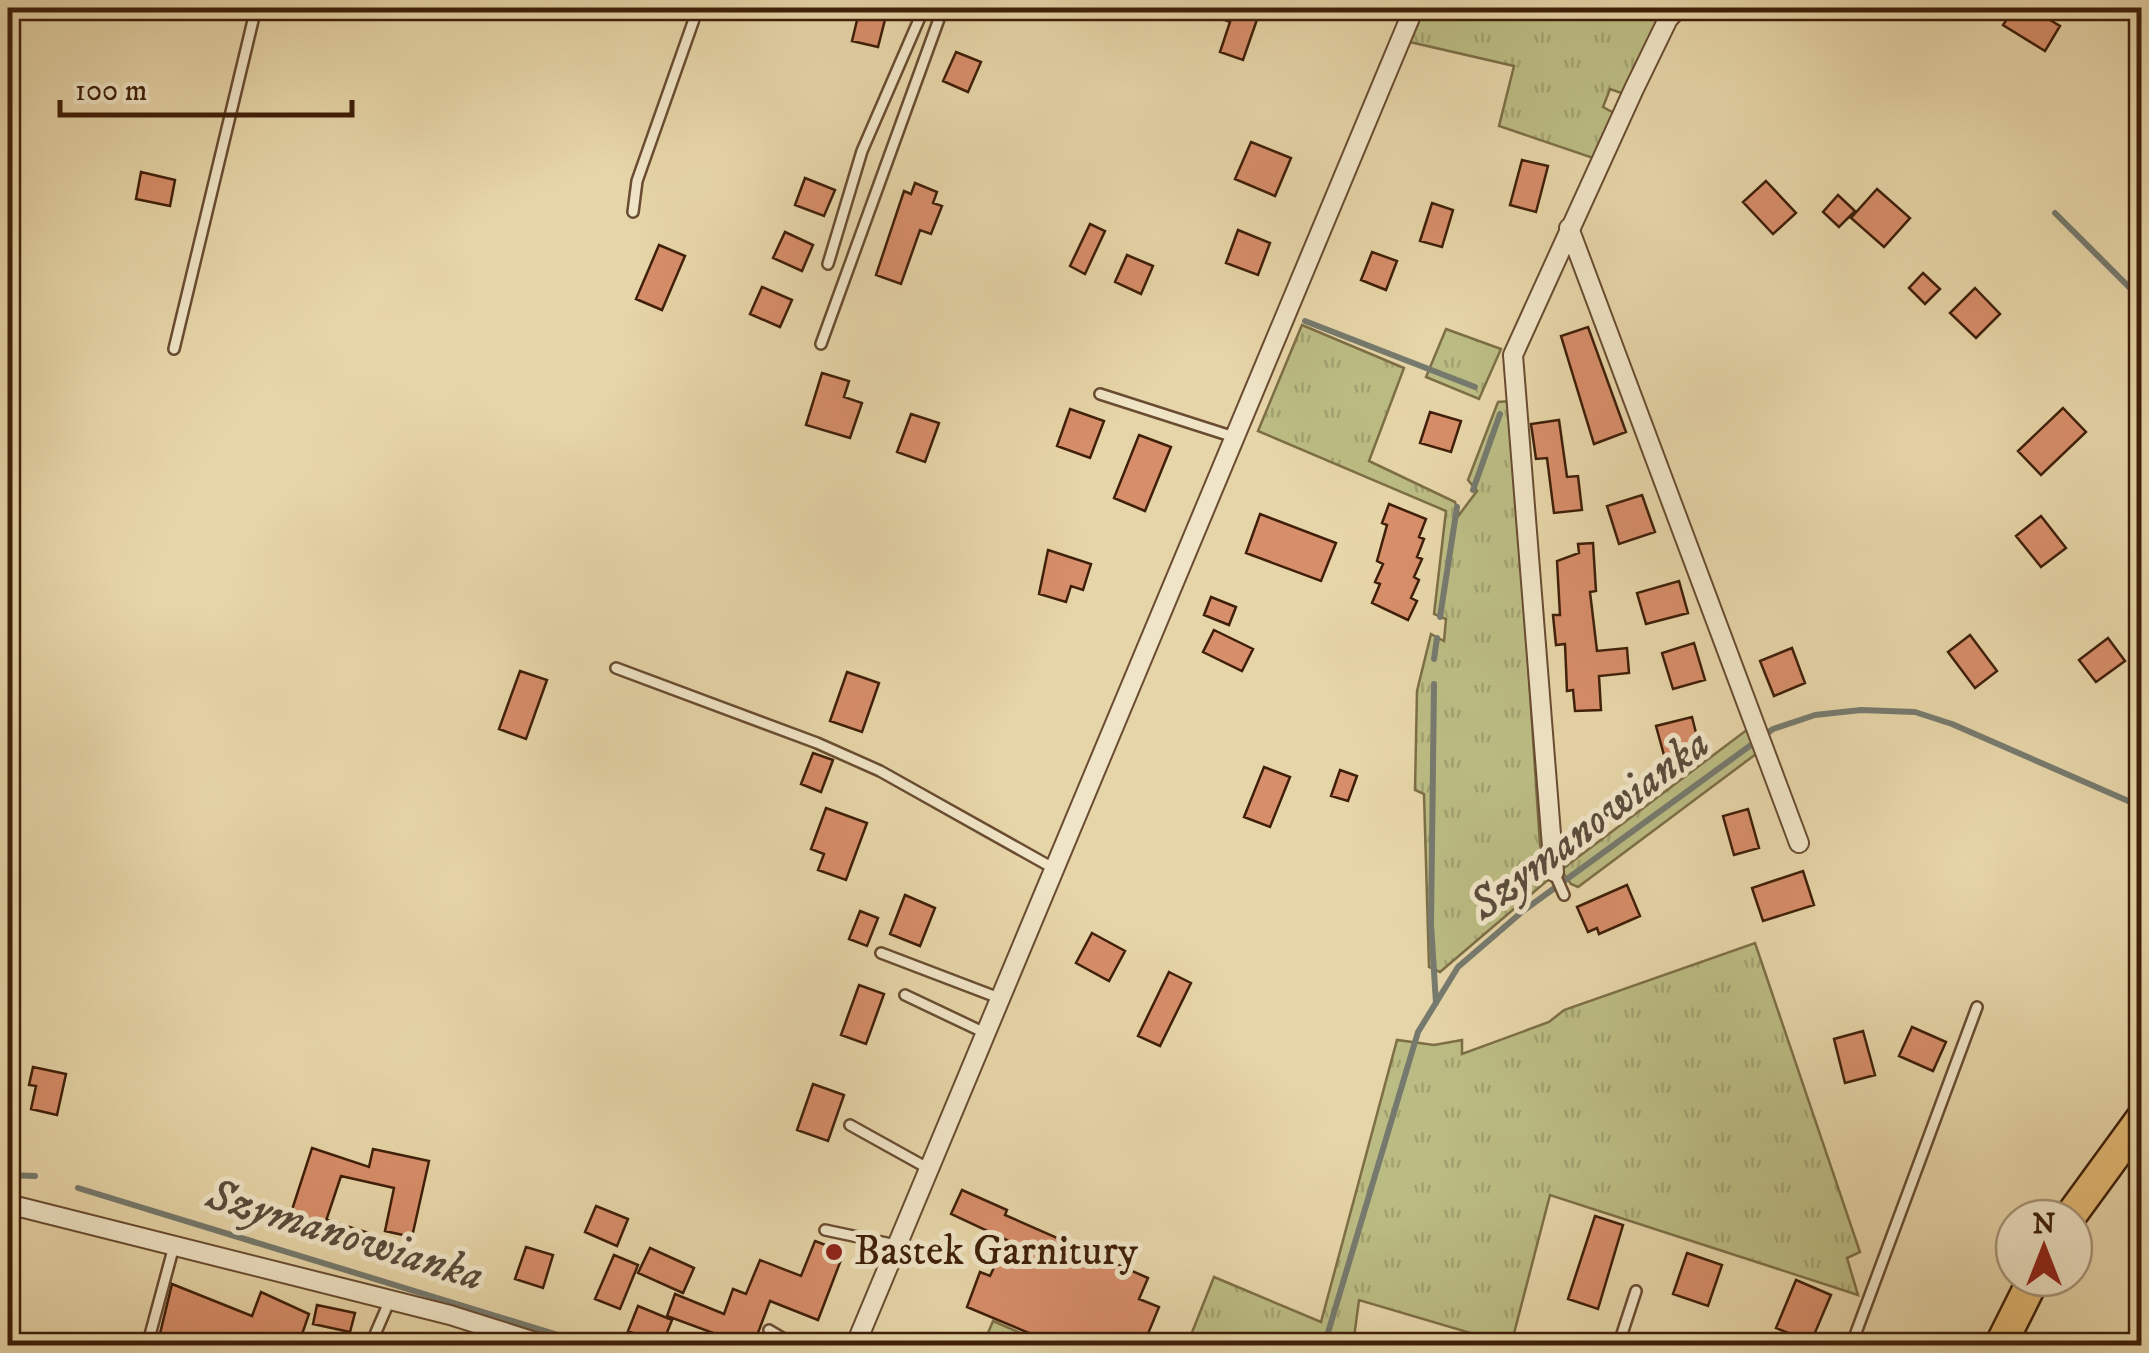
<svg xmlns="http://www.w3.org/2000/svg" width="2149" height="1353" viewBox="0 0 2149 1353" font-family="'IM FELL DW Pica',serif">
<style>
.grass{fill:url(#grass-tufts);stroke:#7d6e46;stroke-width:2.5}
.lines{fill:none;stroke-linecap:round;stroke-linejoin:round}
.stream{stroke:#767a6e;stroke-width:6}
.building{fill:#d78e6a;stroke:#3f1f09;stroke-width:2.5}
.service-casing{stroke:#694c31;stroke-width:14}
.minor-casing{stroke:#694c31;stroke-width:22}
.primary-casing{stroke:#3f1f09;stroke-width:35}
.service{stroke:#efe4c6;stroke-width:9}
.minor{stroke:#efe4c6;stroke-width:18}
.primary{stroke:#e3ba74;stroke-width:30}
.poi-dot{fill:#8f2418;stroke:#efe4c6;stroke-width:4}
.labels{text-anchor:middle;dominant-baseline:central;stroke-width:10;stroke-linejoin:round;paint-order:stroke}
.poi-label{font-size:42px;fill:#3f1f09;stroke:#efe4c6;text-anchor:start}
.water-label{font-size:45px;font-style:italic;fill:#5a4c3c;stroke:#efe4c6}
</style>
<defs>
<pattern id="grass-tufts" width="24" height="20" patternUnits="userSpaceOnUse" patternTransform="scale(2.5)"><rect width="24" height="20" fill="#bbbc83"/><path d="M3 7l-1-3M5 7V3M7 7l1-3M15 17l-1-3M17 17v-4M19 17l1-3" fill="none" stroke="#a2a170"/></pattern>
</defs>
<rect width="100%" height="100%" fill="#e6d5a8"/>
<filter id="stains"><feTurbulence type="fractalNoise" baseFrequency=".002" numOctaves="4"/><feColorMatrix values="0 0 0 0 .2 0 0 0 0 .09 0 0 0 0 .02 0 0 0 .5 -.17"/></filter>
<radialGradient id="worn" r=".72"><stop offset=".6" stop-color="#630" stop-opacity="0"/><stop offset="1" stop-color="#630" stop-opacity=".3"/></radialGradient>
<path class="grass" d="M1425,8h243l-44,86 -14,-5 -7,18 11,6 -21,45 -94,-32 15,-60 -104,-24z
M1302,325l102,43 -35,93 86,41 4,13 18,-24 -9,-11 30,-78 13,-1 29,444 9,34 -109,93 -11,-5 -5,-173 -9,-4 2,-99 14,-57 13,7 2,-22 -12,-5 12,-103 -188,-80z
M1446,329l55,20 -22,50 -53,-22z
M1748,729l8,25 -178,133 -7,-3 -10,-14z
M1755,943l105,309 -13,6 11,37 -308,-100 -39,150 -152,-45 -6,45h-166l27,-68 107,45 76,-282 37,5 28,-5v14l87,-32 15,-12z
M993,1321l55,24h-65z"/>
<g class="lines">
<path class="stream" d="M2055,213l87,87
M1305,321l170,66
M1473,490l27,-76
M1440,617l17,-110
M1434,659l3,-21
M1434,684l-3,240 5,79
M8,1175l27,1
M78,1188l516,158
M1324,1346l94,-314 40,-65 65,-56 250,-182 42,-14 46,-5 54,2 37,12 190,83"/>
</g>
<path class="building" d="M860,8h28l-10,39 -26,-6z
M1196,8h65l-18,52 -23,-8 10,-30z
M2014,8h16l30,18 -15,25 -42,-26z
M956,52l25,10 -13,30 -25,-11z
M1251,142l40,16 -16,38 -40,-17z
M1522,160l26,6 -12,46 -26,-7z
M141,172l34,8 -5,26 -34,-7z
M805,178l30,12 -11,26 -29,-11z
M1766,181l30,32 -23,21 -30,-32z
M915,183l22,9 -4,11 9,3 -11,28 -11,-4 -19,54 -25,-9 28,-84 7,3z
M1877,189l33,29 -26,29 -33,-29z
M1838,195l17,16 -16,16 -16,-15z
M1432,203l21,7 -11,37 -22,-6z
M1090,224l15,7 -20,43 -15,-8z
M1238,230l32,13 -12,32 -32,-12z
M785,232l28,13 -11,26 -29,-13z
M659,245l26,11 -23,54 -26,-11z
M1372,252l25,9 -11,29 -25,-10z
M1127,255l26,11 -12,28 -26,-12z
M1923,273l17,16 -15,15 -16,-16z
M762,287l30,13 -12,27 -30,-13z
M1975,288l25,26 -24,24 -26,-25z
M1588,327l38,105 -32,12 -33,-108z
M822,373l27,8 -5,16 18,6 -12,35 -44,-13z
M2063,408l23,24 -45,43 -23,-24z
M1070,409l34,12 -14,37 -33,-12z
M1430,412l31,9 -10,31 -31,-9z
M911,414l28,9 -14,39 -28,-10z
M1559,420l8,57 11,-1 4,34 -28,3 -7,-55 -11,1 -5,-35z
M1139,435l32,12 -26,64 -31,-13z
M1642,495l13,37 -36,12 -12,-38z
M1389,504l37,15 -7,18 5,2 -7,18 5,2 -8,18 5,3 -8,18 6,3 -9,19 -36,-17 8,-19 -5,-2 8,-18 -6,-3 10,-36 -5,-2z
M1260,514l76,29 -15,38 -75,-28z
M2041,516l25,32 -25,19 -25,-31z
M1593,543l3,48 -6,1 7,59 30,-3 2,25 -30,3 2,34 -26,1 -2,-21 -6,1 -2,-47 -9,1 -3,-30h7l-3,-54 22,-8 -1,-9z
M1048,550l43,14 -8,26 -12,-4 -5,16 -27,-8z
M1679,581l9,32 -42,11 -9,-31z
M1211,597l25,10 -7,18 -25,-10z
M1214,630l39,19 -11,22 -39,-19z
M1970,635l27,36 -22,17 -27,-36z
M2108,638l17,23 -29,21 -17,-22z
M1694,643l11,37 -32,9 -11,-36z
M1792,648l13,35 -31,13 -14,-35z
M520,671l27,9 -21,59 -27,-10z
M847,672l32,11 -17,49 -32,-11z
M1692,717l10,40 -35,9 -11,-40z
M813,753l20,7 -12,32 -20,-8z
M1264,767l26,10 -20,50 -26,-10z
M1340,770l17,6 -9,25 -17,-5z
M826,808l41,15 -21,57 -28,-10 6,-16 -13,-5z
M1748,809l11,39 -25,7 -11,-39z
M1803,871l11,34 -51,16 -11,-33z
M1627,885l13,31 -41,18 -2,-6 -9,4 -11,-25z
M905,895l30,13 -15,38 -30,-12z
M860,911l18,7 -11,28 -18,-7z
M1092,933l33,18 -16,30 -33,-18z
M1169,972l22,11 -31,63 -22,-10z
M859,985l25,9 -18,50 -25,-9z
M1912,1027l34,15 -13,29 -34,-15z
M1863,1031l12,44 -30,8 -11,-44z
M33,1067l33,7 -9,41 -26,-6 5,-23 -7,-1z
M813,1084l31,11 -16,46 -31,-11z
M312,1148l57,19 4,-18 56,12 -17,76 -27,-6 9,-43 -53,-12 -17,51 -34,-11z
M962,1190l45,20 -2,5 143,63 -9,21 20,8 -16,39 -29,-10 -3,10h-51l-93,-39 13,-35 10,4 17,-36 -56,-26z
M596,1206l32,13 -11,27 -32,-14z
M1595,1216l28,9 -25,84 -30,-10z
M327,1220l42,13 -5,15 -42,-14z
M815,1241l29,11 -26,68 -48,-19 -17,45h-22l-17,-7 2,-5 -49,-18 8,-22 49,20 9,-25 13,5 14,-34 41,16z
M526,1247l27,8 -10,33 -28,-9z
M650,1248l44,20 -11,25 -45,-20z
M1687,1253l35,12 -14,41 -35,-12z
M614,1255l24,10 -18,44 -25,-10z
M1796,1280l35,15 -20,47 -35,-14z
M172,1284l80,32 9,-24 48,22 -11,32 -29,-8 -3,8h-25l-15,-6 -7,6 -28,-10 -1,10h-33z
M317,1305l38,8 -5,19 -37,-8z
M638,1306l34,14 -10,25 -34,-14z"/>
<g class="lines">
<g class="service-casing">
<path id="service" d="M633,212l4,-31 61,-173
M828,264l34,-113 62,-143
M821,344l122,-336
M174,349l82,-341
M1100,394l134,43
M616,668l201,75 63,28 173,97
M1554,872l10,23
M881,953l118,45
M905,995l80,38
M850,1125l81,45
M825,1230l71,15
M769,1330l27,16
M147,1346l27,-100
M370,1346l19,-44
M1618,1346l18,-55
M1851,1346l126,-339"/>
</g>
<g class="minor-casing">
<path id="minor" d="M1569,228l230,615
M1554,872l-41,-517 121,-266 34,-70 10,-11
M8,1204l442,111 98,31
M855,1346l559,-1338"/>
</g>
<g class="primary-casing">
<path id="primary" d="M2069,1218l73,-100
M2000,1346l34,-68"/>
</g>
<use href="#service" class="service"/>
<use href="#minor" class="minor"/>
<use href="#primary" class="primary"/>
</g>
<circle class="poi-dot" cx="834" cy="1252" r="10"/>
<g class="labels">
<g class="poi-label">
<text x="854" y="1252">Bastek Garnitury</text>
</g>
<g class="water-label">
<text transform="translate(1590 825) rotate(-37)">Szymanowianka</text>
<text transform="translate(345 1236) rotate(17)">Szymanowianka</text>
</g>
</g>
<rect width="2149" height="1353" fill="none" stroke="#e6d5a8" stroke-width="40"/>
<rect x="10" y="10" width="2129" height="1333" fill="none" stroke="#3f1f09" stroke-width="5"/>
<rect x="20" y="20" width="2109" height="1313" fill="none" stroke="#3f1f09" stroke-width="2.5"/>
<g transform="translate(2044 1248)"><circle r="48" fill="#efe4c6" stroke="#a9957a" stroke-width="2.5"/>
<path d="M0-8L18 38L0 25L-18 38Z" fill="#8f2418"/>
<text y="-15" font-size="28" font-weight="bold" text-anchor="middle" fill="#3f1f09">N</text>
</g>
<path d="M60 100v15h292v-15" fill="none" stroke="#3f1f09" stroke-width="5"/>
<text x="75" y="100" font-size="30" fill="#3f1f09" stroke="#efe4c6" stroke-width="8" paint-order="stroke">100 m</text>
<rect width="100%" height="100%" filter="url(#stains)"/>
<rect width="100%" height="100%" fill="url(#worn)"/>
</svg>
